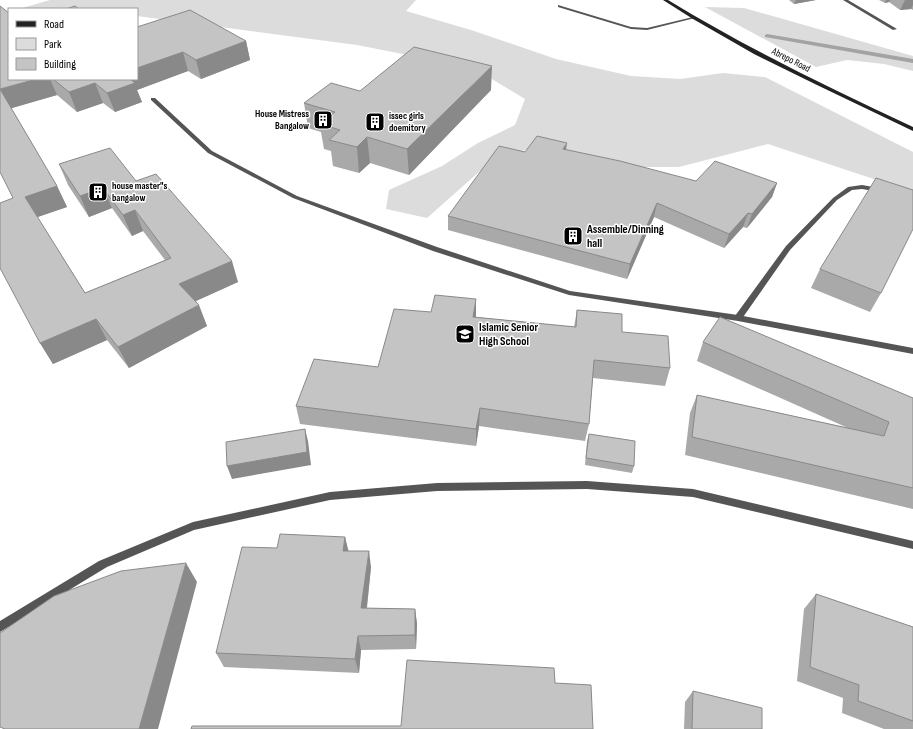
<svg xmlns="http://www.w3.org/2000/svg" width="913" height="729" viewBox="0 0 913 729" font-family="'Sofia Sans Condensed',sans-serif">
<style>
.green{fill:#dcdcdc}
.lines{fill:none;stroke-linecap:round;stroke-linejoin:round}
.stream{fill:#a3a3a3;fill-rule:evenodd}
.lane{fill:#555;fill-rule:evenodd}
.street{fill:#555;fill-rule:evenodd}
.secondary{fill:#222;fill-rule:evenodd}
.wall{fill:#a9a9a9}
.shaded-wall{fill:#898989}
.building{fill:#c4c4c4;stroke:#898989}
.labels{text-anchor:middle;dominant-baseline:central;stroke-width:3;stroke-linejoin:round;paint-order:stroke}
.far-street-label{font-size:10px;fill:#000;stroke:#fff}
.far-poi-label{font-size:10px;font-weight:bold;fill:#000;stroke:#fff;text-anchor:start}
.poi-label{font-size:12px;font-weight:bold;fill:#000;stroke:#fff;text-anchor:start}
</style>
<rect width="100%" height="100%" fill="#fff"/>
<path class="green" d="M50,0h366l-10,11 65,19 85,29 75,17 49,3 43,-6 42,4 148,75v40l-145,-48 -89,23h-42l-92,-21 -48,10 -70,62 -41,-9 3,-19 53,-24 36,-23 37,-18 10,-26 -51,-31 -117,-23 -220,-29v-7h-118z
M705,7l39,1 169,48v15l-29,-7 -37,-4 -31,7z"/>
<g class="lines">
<path class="stream" d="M767,34l146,25v4l-148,-26v-2z"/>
<path class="lane" d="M558,5l73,22 16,1 46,-11 2,1 -48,12 -16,-1 -73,-22z
M862,185l17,3 3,2 -3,2 -17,-3 -10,1 -15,10 -47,50 -49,70h-6l-1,-2 1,-2 51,-70 47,-48 15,-11z"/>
<path class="street" d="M843,0h5l49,29 -4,1z
M151,98h4l57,53 85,45 140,51 133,44 168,24 175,33v6l-175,-33 -169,-26 -136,-44 -140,-53 -85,-45 -57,-53z
M587,481l106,8 220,52v8l-220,-52 -106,-8 -150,2 -107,9 -136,30 -87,37 -107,65v-11l99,-60 94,-39 137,-30 107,-9z"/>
<path class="secondary" d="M663,0h5c79,48 161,88 245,127v4l-96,-46 -63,-31 -61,-35z"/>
</g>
<path class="wall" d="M789,0h27l-22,4z
M879,0h34v10l-2,-1 -11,1 -11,-8 -4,1z
M137,27l109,14 4,19 -49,19 -13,-8 -51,19 5,12 -27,10 -12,-9 -26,9 -20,-17 -46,13 46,78 10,21 -30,10 48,76 80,-33 -22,-29 -11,5 -20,-28 -23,9 -21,-32 -9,-21 77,17 102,101 -42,19 11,25 -78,42 -22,-28 -54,24 -13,-21 -27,-145 -4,-119h128z
M491,90l-82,85 -39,-12 -11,10 -26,-7 -2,-15 -7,-2 -3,-17 -13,-4 -4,-25 56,-12z
M566,150l130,31 81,2 -5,14 -25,31 -4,-1 -19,21 -70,-31 -27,62 -179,-49v-14l77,-64z
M820,269l61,24 -11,19 -59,-24z
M476,299v18l98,10 3,-17 45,22 48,36 -5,18 -72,-8 -4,46 -4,17 -106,-15 -3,20 -176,-22 -4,-18 82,-39 53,-55z
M703,342l210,56v111l-228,-54 5,-42 7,-18 151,33 -151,-67z
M589,434l45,32 -2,7 -47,-8 2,-24z
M345,537l3,14 23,16 -4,41 48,1 2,15 -1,25 -55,1 -2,23 -135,-6 -8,-14 61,-105z
M816,594l97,33v102h-29l-42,-16 1,-15 -46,-17 7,-72z
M693,691l69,38h-78l1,-27z"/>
<path class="shaded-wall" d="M796,0h20l-22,4z
M886,0h4l-1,2 -4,1z
M905,0h8v5l-2,4 -11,1z
M246,41l4,19 -49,19 -5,-19z
M183,52l5,19 -51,19 5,12 -27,10 -8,-19 18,-14h12v-11z
M492,66l-1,24 -82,85 -2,-26z
M37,79h13l7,16 -48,14 -9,-20z
M95,83l8,20 -26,9 -8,-20z
M367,137l3,26 -11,10 -2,-26z
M567,143l-2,14 -2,-8z
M777,183l-5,14 -25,31 5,-14z
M57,186l10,21 -32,11 -10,-21z
M103,188l9,20 -23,9 -9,-21z
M657,203l-3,14 -27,62 3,-15z
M135,210l8,21 -11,5 -9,-21z
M748,213l-5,14 -19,21 5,-14z
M232,261l6,21 -51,23 -8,-21z
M476,299v18h-3z
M199,305l8,21 -78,42 -11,-21z
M96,319l11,21 -54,24 -13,-21z
M480,408l-1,18 -3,20v-17z
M305,429l3,12 3,24 -79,14 -5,-13z
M345,537l4,16 -6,-2z
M369,551l2,16 -6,56 -4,-15z
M186,563l11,19 -39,147h-19z
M415,609l2,15 -1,25 -1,-14z
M358,636l3,14 -2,23 -4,-14z"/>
<path class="building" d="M0,6l9,7v66h28l-37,10z
M75,6l4,3h-13z
M190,10l56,31 -50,19 -13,-8 -46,16v-41z
M414,47l78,19 -85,83 -40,-12 -10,10 -28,-7 11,-10 -20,-6 15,-12 -31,-9 27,-20 29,8z
M53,79h77l5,4 -28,10 -12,-10 -26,9z
M0,89l57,97 -32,11 60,96 86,-35 -36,-48 -12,5 -20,-27 -23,8 -21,-32 51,-16 26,33 20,-7 76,87 -53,23 20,21 -81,42 -22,-28 -56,24 -40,-75v-65l13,-5 -13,-26z
M537,136l30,7 -4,6 57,12 76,20 19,-20 62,22 -25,31 -4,-1 -19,21 -72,-31 -27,61 -182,-48 51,-70 26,6z
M876,178l37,12v39l-32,64 -61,-24z
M435,295l41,4 -3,18 103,10 1,-17 45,4v18l46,4 2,32 -76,-8 -5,64 -109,-16 -4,21 -180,-23 18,-47 64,8 16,-58 37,3z
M720,317l193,81v90l-221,-51 5,-42 187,41 5,-14 -186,-80z
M305,429l2,23 -80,14 -1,-24z
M589,434l46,7 -1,25 -48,-8z
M280,534l65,3 -2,14h26l-8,57 54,1v26l-57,1 -3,23 -139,-6 26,-106 35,1z
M186,563l-47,166h-134l-5,-2v-94l54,-37 67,-25z
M816,594l97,33v94l-55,-20 1,-16 -49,-18z
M407,660l147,8 1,15 36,2 2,44h-402l1,-3h209z
M693,691l69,17v21h-70z"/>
<defs>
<g id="building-square" transform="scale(1)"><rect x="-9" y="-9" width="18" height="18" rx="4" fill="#000" stroke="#fff"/><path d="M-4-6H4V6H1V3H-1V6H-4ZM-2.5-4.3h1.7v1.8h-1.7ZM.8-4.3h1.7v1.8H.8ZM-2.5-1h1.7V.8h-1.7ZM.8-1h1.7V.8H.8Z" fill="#fff"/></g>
<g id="school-square" transform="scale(1)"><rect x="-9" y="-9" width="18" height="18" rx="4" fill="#000" stroke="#fff"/><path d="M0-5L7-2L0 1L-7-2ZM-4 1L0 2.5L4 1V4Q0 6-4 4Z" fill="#fff"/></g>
</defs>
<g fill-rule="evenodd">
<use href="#building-square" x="323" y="120"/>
<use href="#building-square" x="375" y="122"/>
<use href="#building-square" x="98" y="192"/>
<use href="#building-square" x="573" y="236"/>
<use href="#school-square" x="465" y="334"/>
</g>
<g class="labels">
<g class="far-street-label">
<text transform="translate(791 60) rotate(27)">Abrepo Road</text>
</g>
<g class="far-poi-label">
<text x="309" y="114" text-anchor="end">House Mistress<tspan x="309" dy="12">Bangalow</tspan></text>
<text x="389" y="116">issec girls<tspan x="389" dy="12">doemitory</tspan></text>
<text x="112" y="186">house master"s<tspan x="112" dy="12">bangalow</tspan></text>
</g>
<g class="poi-label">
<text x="587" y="229">Assemble/Dinning<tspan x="587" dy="14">hall</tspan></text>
<text x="479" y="327">Islamic Senior<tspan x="479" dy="14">High School</tspan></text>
</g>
</g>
<rect x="8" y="8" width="130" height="72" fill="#ffffff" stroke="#999999"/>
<rect x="16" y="21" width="20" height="6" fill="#222222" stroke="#999999"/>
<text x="44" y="28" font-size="12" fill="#000000">Road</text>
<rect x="16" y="38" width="20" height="12" fill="#dcdcdc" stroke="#999999"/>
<text x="44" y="48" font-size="12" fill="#000000">Park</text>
<rect x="16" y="58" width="20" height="12" fill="#c4c4c4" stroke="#999999"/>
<text x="44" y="68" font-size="12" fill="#000000">Building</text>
</svg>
